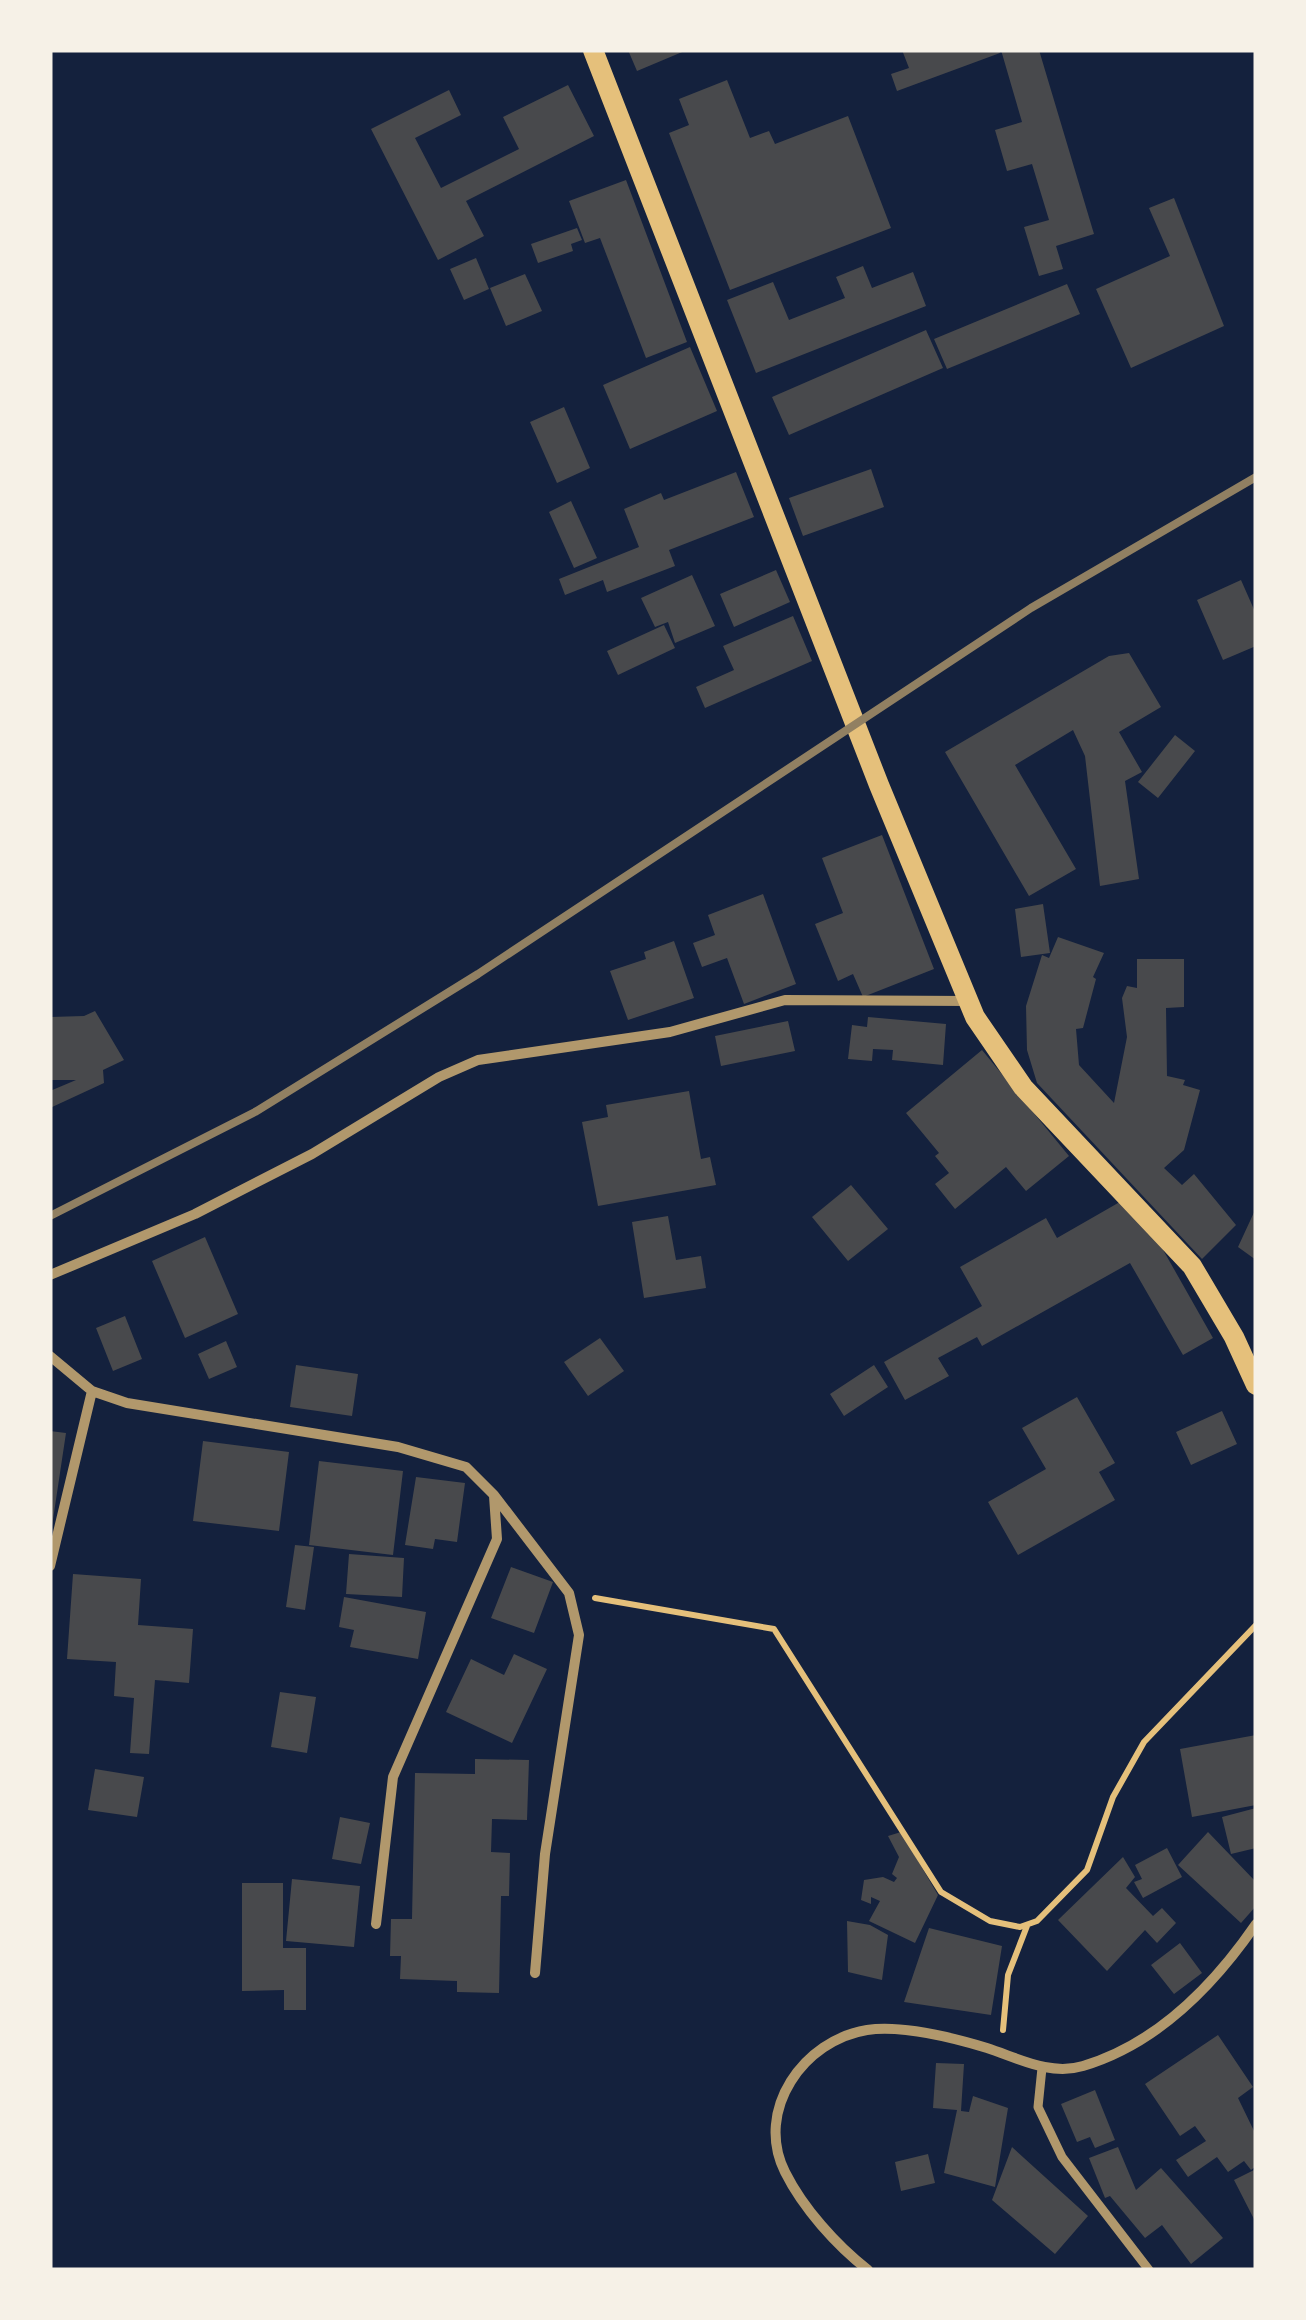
<svg xmlns="http://www.w3.org/2000/svg" width="1306" height="2320" viewBox="0 0 1306 2320" font-family="'Roboto Serif',serif">
<style>
.building{fill:#48494c}
.lines{fill:none;stroke-linecap:round;stroke-linejoin:round}
.path{stroke:#e5c07b;stroke-width:6}
.pedestrian{stroke:#b1986c;stroke-width:9}
.minor{stroke:#b1986c;stroke-width:10}
.secondary{stroke:#e5c07b;stroke-width:20}
.rail{stroke:#918062;stroke-width:8}
</style>
<rect width="100%" height="100%" fill="#14213d"/>
<path class="building" d="M628,50h59l-50,21z
M902,50h97l1,3 -103,38 -6,-17 18,-6z
M1001,50h38l55,184 -38,12 7,23 -24,7 -15,-49 25,-7 -17,-56 -25,7 -12,-41 27,-8z
M727,80l23,58 19,-7 6,13 73,-28 43,112 -161,62 -61,-157 20,-8 -10,-26z
M568,85l26,51 -128,65 18,35 -46,24 -67,-131 78,-39 12,25 -46,23 26,50 78,-39 -16,-32z
M626,180l61,162 -41,16 -46,-120 -15,5 -16,-42z
M1174,198l50,128 -93,42 -35,-79 74,-33 -21,-48z
M577,228l5,12 -11,4 2,7 -35,12 -7,-19z
M476,258l13,31 -25,11 -14,-31z
M863,266l9,22 41,-16 13,34 -170,67 -29,-73 46,-18 16,38 56,-22 -9,-21z
M525,274l17,37 -36,15 -16,-38z
M1067,284l13,30 -133,55 -13,-30z
M926,330l17,38 -154,67 -17,-38z
M690,347l27,64 -87,38 -27,-64z
M564,407l26,61 -33,15 -27,-61z
M871,469l13,38 -81,29 -14,-38z
M736,472l18,45 -85,33 6,16 -68,26 -4,-12 -38,15 -6,-16 80,-32 -15,-38 37,-16 3,7z
M571,501l26,57 -23,10 -25,-56z
M776,570l14,32 -56,25 -14,-33z
M692,575l23,51 -40,17 -7,-21 -13,5 -14,-29z
M1241,580l15,34v32l-33,14 -26,-60z
M793,616l19,45 -107,47 -9,-21 38,-17 -11,-24z
M664,625l11,23 -57,27 -11,-24z
M1129,653l32,54 -42,25 23,40 -17,9 14,98 -39,7 -15,-130 -12,-26 -58,35 61,104 -47,27 -84,-144 164,-96z
M1175,735l20,16 -37,47 -20,-16z
M882,835l52,134 -71,28 -10,-23 -15,7 -23,-57 28,-11 -21,-55z
M763,894l33,90 -52,20 -17,-46 -25,9 -9,-24 22,-8 -7,-20z
M1043,904l7,49 -29,4 -6,-48z
M1058,937l46,16 -11,24 3,2 -13,49 -7,1 3,36 35,38 13,-66 -5,-39 5,-12 10,2v-29h47v48l-18,1 1,68 18,4 -2,5 17,5 -16,60 -20,18 18,17 12,-11 42,51 -34,34 -165,-176 -10,-33 -1,-44 16,-51 7,3z
M674,941l20,57 -66,22 -18,-49 36,-12 -2,-7z
M95,1011l29,49 -21,10 1,13 -54,25v-17l26,-11h-26v-63l34,-1z
M868,1017l78,7 -3,41 -51,-5 1,-10 -20,-1 -1,12 -24,-2 4,-34 15,2z
M788,1021l7,30 -74,15 -6,-30z
M982,1050l87,106 -43,35 -20,-24 -51,42 -20,-25 14,-11 -14,-17 4,-3 -33,-40z
M689,1091l12,68 9,-2 6,28 -118,21 -16,-84 26,-5 -2,-12z
M851,1185l37,44 -40,32 -36,-44z
M1132,1195l81,143 -30,17 -53,-92 -148,83 -5,-9 -39,21 11,18 -44,24 -21,-38 98,-56 -22,-39 86,-49 11,20z
M1256,1208v52l-18,-13z
M668,1216l8,44 25,-4 5,32 -62,10 -12,-76z
M205,1237l33,77 -53,24 -33,-77z
M125,1316l17,43 -29,12 -17,-43z
M600,1338l24,33 -36,25 -24,-34z
M226,1341l11,26 -28,12 -11,-25z
M296,1365l62,9 -6,42 -62,-9z
M874,1365l14,22 -44,29 -14,-22z
M1077,1397l38,66 -16,9 16,28 -97,55 -30,-53 58,-33 -24,-41z
M1222,1411l15,33 -46,21 -15,-33z
M50,1431l16,2 -14,93h-2z
M203,1441l86,11 -10,79 -86,-10z
M319,1461l84,10 -10,84 -84,-10z
M416,1477l49,6 -8,59 -22,-3 -2,10 -28,-4z
M295,1545l19,2 -9,63 -19,-3z
M349,1554l55,4 -2,39 -56,-3z
M511,1567l42,15 -19,51 -43,-15z
M73,1574l68,5 -3,46 55,4 -4,54 -34,-3 -6,74 -19,-1 4,-55 -20,-2 2,-34 -49,-3z
M344,1597l82,15 -8,47 -68,-12 4,-17 -15,-3z
M514,1654l33,15 -35,74 -66,-31 25,-53 33,16z
M280,1692l36,5 -9,56 -36,-6z
M1256,1735v70l-64,12 -12,-68z
M475,1759l54,1 -2,60 -35,-1 -1,33 19,1 -1,43h-8l-2,97 -42,-1v-11l-57,-2 1,-23h-11l1,-37h21l3,-146 60,1z
M95,1769l49,8 -7,40 -49,-7z
M1256,1808v40l-25,6 -9,-37z
M340,1817l30,6 -9,41 -29,-5z
M901,1832l37,63 -23,48 -46,-22 11,-20 -9,-4v7l-10,-4 3,-20 19,-3 11,5 3,-4 -5,-4 7,-17 -11,-21z
M1208,1832l48,50v24l-15,17 -63,-58z
M1167,1848l15,29 -39,21 -9,-16 8,-3 -7,-14z
M1123,1857l12,20 -9,11 27,28 9,-8 14,15 -19,20 -12,-13 -38,41 -49,-51z
M292,1879l68,7 -6,61 -68,-6z
M242,1883h41v65h23v62h-22v-20l-42,1z
M847,1921l23,4 18,10 -6,45 -34,-8z
M929,1928l73,18 -11,69 -87,-13z
M1180,1943l22,30 -28,21 -23,-29z
M1218,2035l35,52 -15,11 18,37v31l-5,4 -7,-9 -16,11 -11,-15 -29,20 -12,-17 30,-19 -11,-15 -15,10 -35,-52z
M936,2063l28,1 -3,47 8,1 4,-16 35,12 -13,79 -51,-14 13,-63 -24,-2z
M1095,2090l20,50 -20,8 -5,-11 -13,5 -16,-38z
M1012,2147l76,69 -33,38 -63,-54z
M1118,2147l18,43 25,-22 62,70 -32,26 -29,-39 -17,13 -35,-42 -5,2 -16,-40z
M928,2154l7,29 -34,8 -6,-29z
M1256,2169v54l-22,-43z"/>
<g class="lines">
<path class="path" d="M595,1598l179,31 167,263 49,29 30,6 17,-6 50,-51 26,-73 31,-55 112,-117
M1003,2030l5,-55 19,-49"/>
<path class="pedestrian" d="M1042,2068l-4,39 24,50 87,113"/>
<path class="minor" d="M50,1275l145,-61 117,-60 127,-77 39,-17 192,-28 115,-32 183,1
M50,1356l42,35 -42,175
M92,1391l35,12 271,44 68,20 28,28 75,98 10,42 -34,219 -10,119
M376,1924l17,-147 104,-238 -3,-43
M868,2270c-32,-25 -65,-62 -83,-98 -31,-62 19,-132 82,-142 35,-5 87,8 120,18 31,10 63,28 96,18 74,-22 131,-81 173,-142"/>
<path class="secondary" d="M593,50l286,735 96,232 48,70 169,179 42,71 22,48"/>
<path class="rail" d="M50,1216l205,-104 223,-138 553,-366 225,-131"/>
</g>
<rect width="1306" height="2320" fill="none" stroke="#f6f1e7" stroke-width="105"/>
</svg>
